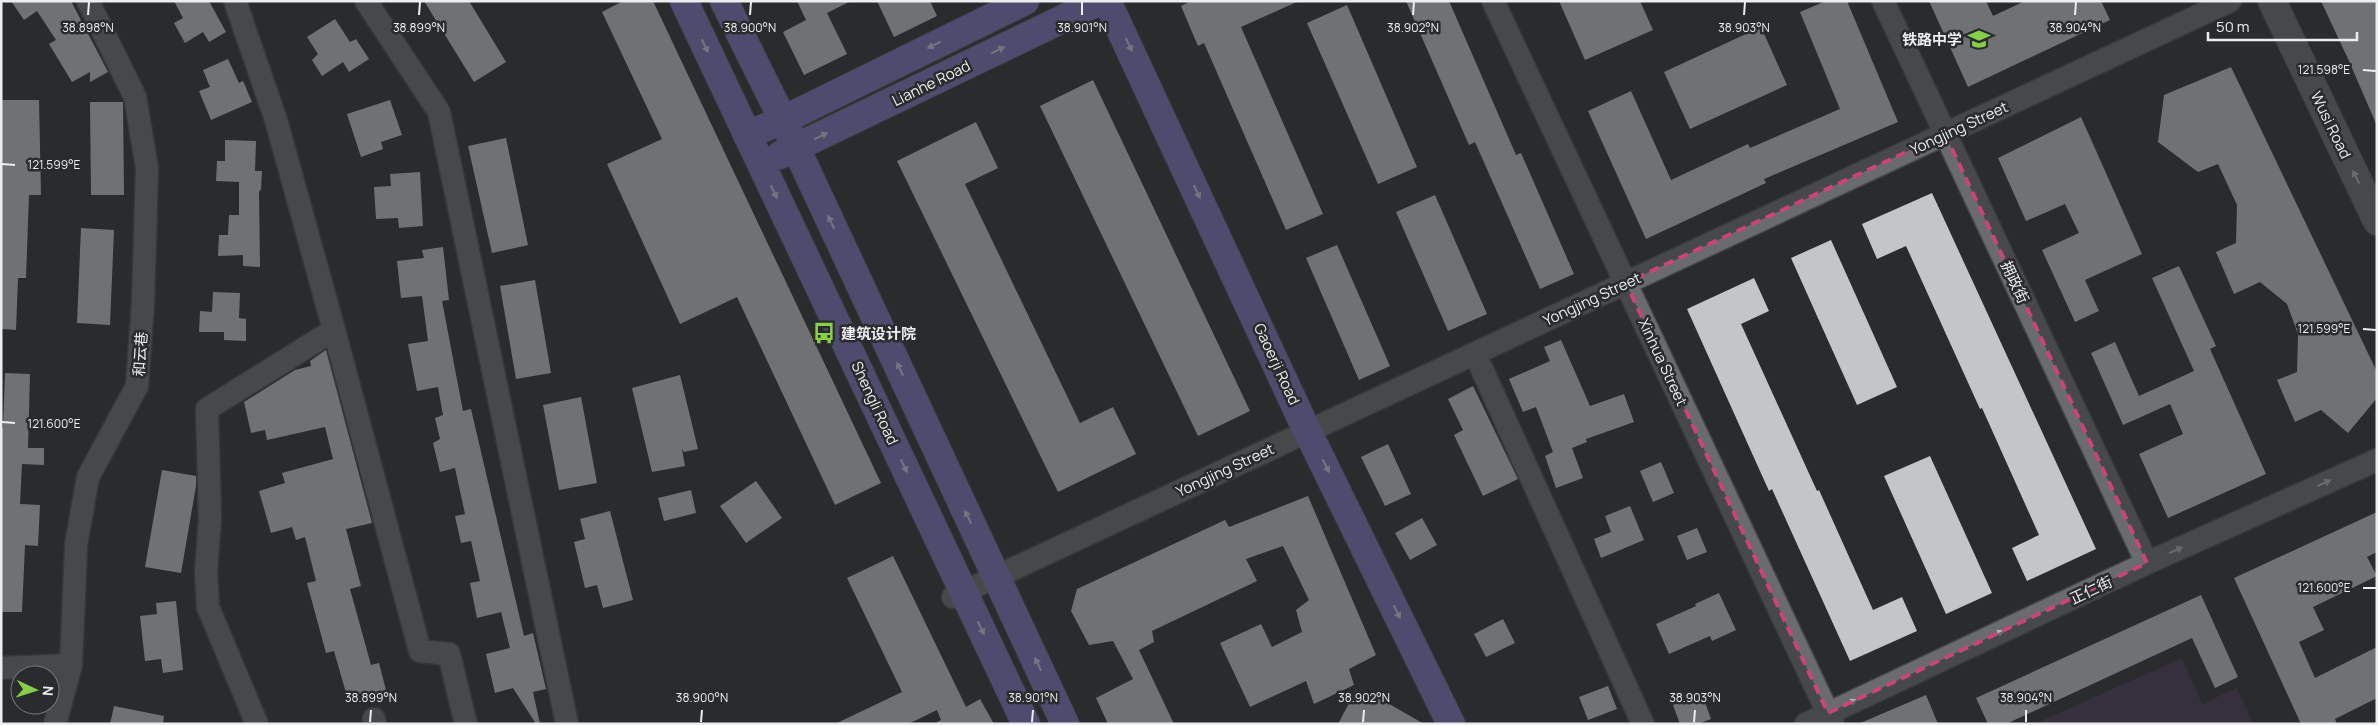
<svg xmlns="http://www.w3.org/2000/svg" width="2378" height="725" viewBox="0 0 2378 725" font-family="Manrope,'Noto Sans SC',sans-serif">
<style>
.green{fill:#463652}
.building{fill:#c3c6c8}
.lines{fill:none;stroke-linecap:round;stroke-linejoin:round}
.minor-casing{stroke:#464749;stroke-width:25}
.secondary-casing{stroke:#464749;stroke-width:30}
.primary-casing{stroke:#464749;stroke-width:30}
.minor{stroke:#696b6e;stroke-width:22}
.secondary{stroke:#696b6e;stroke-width:28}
.primary{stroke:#7a74bd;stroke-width:28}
.oneway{fill:#d0cfe2}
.oneway2{fill:#b8b9bb}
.marked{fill:none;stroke:#ca4379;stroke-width:4;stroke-dasharray:10 6;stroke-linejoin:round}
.ticks{fill:none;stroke:#ecedef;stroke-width:2}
.labels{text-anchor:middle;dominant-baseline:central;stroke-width:5;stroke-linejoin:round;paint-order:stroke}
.poi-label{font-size:15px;font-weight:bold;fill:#ecedef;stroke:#292b2d;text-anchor:end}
.street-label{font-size:15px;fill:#ecedef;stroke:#292b2d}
.ticks-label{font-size:12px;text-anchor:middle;fill:#ecedef;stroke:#292b2d;stroke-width:5;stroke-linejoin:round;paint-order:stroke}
</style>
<rect width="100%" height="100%" fill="#292b2d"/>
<path class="green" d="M2182,658l20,46 35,-16 16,36h-218z"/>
<path class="building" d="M11,1h60l37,71 -18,10v-10l-18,10 -23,-38 7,-4 -19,-29 -13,9z
M174,1h35l17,31 -17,10 -6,-10 -18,11 -11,-20 9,-5z
M424,1h45l37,61 -32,20z
M623,1h30l228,482 -46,22 -98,-208 -57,27 -73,-160 55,-25 -60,-127z
M797,1h54l-24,12 20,41 -43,21 -21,-43 23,-12z
M877,1h53l7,15 -43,21z
M1191,1h108l-58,26 82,187 -37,16 -82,-187 -6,3 -17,-40z
M1406,1h43l67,154 5,-2 53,121 -34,15 -65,-147 -6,3z
M1559,1h81l13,29 -68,30z
M1826,1h21l51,121 -134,57 2,4 -120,56 -58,-128 43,-20 40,89 77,-36 2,4 90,-39 -40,-97z
M1929,1h57l7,15 32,-15h76l9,19 -142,67z
M2321,1h56v125l-28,-65z
M1347,5l70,162 -39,17 -71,-161z
M335,19l15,23 6,-3 13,20 -20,13 -6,-10 -21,14 -10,-16 6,-6 -11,-17z
M1761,27l26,58 -97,44 -26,-57z
M228,59l11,24 4,-2 9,21 -41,18 -12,-29 11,-4 -7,-17z
M2231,67l146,305v26l-29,35 -27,-23 -26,12 -18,-42 20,-8 1,-38 -11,-30 -27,-22 -26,12 -18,-42 20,-9 1,-38 -19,-41 -20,8 -40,-30 6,-47z
M1093,80l157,331 -52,25 -158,-330z
M1,100h38l2,95h-12l-3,83h-8l-2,52 -15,-1z
M390,100l12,35 -21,7 2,7 -22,8 -14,-43z
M90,102h33l1,93h-33z
M2081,117l61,137 -57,26 14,31 -24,11 -33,-72 37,-17 -14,-29 -39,17 -28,-63z
M976,122l22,46 -33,16 115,239 33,-16 23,47 -78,38 -161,-331z
M506,138l22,107 -36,8 -24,-107z
M225,140l31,1 -1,30h7l-1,18 -2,3 1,75 -17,-1v-11l-25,1 1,-21h9l1,-20h10v-33l-23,-1 1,-20h8z
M420,172l3,54 -24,2 -1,-10 -22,1 -2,-32 17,-1 -1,-12z
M1932,193l164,356 -69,32 -15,-33 27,-13 -57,-127 -2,1 -74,-163 -29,13 -15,-35z
M1435,195l52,119 -39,17 -52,-119z
M81,228l33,2 -4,95 -33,-2z
M1831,240l66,147 -40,18 -66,-147z
M1337,245l53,121 -31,14 -53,-122z
M443,247l6,53 -7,1 21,110 8,-2 53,227 9,-3 13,56 -13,3 7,32h-4l-23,-36 -18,5 -9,-39 24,-6 -9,-36 -24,6 -7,-35 10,-2 -9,-40 -10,2 -6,-27 10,-2 -10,-46 -15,4 -7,-29 7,-4 -5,-21 8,-3 -5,-28 -21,4 -9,-47 20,-3 -6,-45 -21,2 -4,-37 27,-3 -2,-8z
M2179,266l37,80 -6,3 56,125 -98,44 -29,-64 44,-20 -13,-30 -47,21 -32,-72 24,-11 24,54 55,-25 -42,-93z
M1754,278l15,33 -28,13 76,167 2,-1 54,120 29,-13 15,34 -67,30 -78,-172 -3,2 -82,-182z
M535,280l16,93 -35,6 -16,-93z
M213,292l27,1 -1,25 7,1v22l-22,-1v-8h-25l1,-21 12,1z
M1561,340l29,66 34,-12 10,28 -48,17 1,3 -15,6 11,30 -27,10 -11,-32 8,-4 -17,-45 -13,5 -14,-33 41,-18 -6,-14z
M326,350l46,173 -26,6 15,57 -11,3 21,76 8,-2 7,27 -38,10 -14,-49 -8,2 -19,-70 9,-2 -11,-44 -9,3 -4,-13 -21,6 -12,-42 26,-8 -3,-10 51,-14 -8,-32 -58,13 -2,-10 -14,3 -7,-31 51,-32 16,-4 -1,-5z
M5,373l25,1 -2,74h16v17l-22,-1 -2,40 20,1 -2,41 -13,-1 -3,67h-21v-184h2z
M680,375l18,74 -14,3 -2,-3 3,17 -33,6 -20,-84z
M1473,386l45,93 -35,17 -29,-61 9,-5 -15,-31z
M581,397l16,86 -38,7 -16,-85z
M1388,444l23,50 -26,12 -24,-49z
M1930,456l62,137 -46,21 -62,-138z
M1661,462l13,31 -21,9 -13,-31z
M162,470l34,6v10l-15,87 -36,-6z
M756,481l26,37 -36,25 -26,-37z
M691,490l5,23 -32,8 -6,-23z
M1308,496l68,159 -27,14 5,16 -40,19 -8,-23 -56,26 -30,-64 41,-19 11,23 30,-15 -6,-22 13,-10 -26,-54 -37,13 11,22 -105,50 2,11 -15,8 35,74h-66l-12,-26 37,-19 -20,-38 -24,4 -18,-34 6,-22 148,-69 4,7z
M1630,506l14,34 -43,18 -7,-19 17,-7 -6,-16z
M610,511l23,89 -30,8 -6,-23 -12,3 -11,-46 11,-3 -5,-20z
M2377,512v40l-10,5 10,19 -64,31 11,23 -25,12 16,36 62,-31v51l-42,21 2,5h-36l-67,-146z
M1422,518l15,27 -27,15 -15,-27z
M1697,528l10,24 -20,8 -10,-24z
M893,556l73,151 14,-8 14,25h-60l7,-4 -4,-10 -29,14h-73l67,-32 -55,-114z
M1719,593l17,37 -24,11 -2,-5 -41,18 -13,-30 40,-18 -1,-2z
M2201,595l37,82 -23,11 -23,-50 -186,86h-18l-12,-26z
M176,601l7,69 -20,3 -2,-14 -16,2 -5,-45 17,-2 -1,-11z
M1503,619l12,24 -29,14 -12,-23z
M1608,686l9,23 -29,11 -9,-23z
M1356,690l3,10 13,-6 52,30h-86z
M1702,694l9,25 -13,5h-18l-7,-19z
M1926,695l12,29h-80z
M114,706l50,10 -1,8h-53z"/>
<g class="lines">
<g class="minor-casing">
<path id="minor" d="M235,1l41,119 58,210 -127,79 3,110 -4,53 2,35 49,117
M366,1l73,111 128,612
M1493,1l340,723
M1883,1l264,562
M334,330l86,321 29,3 17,70
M1481,367l162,357
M953,597l1277,-596
M1,668l70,-3 5,-120 12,-68 49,-91 6,-83 4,-135 -12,-71 -47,-96
M374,719l1,5
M55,724l16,-59
M1806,724l341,-161 230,-103"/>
</g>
<g class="secondary-casing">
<path id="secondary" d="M2272,1l105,220"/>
</g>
<g class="primary-casing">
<path id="primary" d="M684,1l342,723
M724,1l59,119 282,604
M1107,1l194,417 150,306
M747,135l36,-15 242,-119
M780,155l320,-154"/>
</g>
<use href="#minor" class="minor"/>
<use href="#secondary" class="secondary"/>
<use href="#primary" class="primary"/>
</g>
<defs><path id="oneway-solid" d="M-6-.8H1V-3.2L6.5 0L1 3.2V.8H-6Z" transform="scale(1.25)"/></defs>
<g class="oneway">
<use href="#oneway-solid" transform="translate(934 45) rotate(154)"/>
<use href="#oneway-solid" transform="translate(1129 45) rotate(65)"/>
<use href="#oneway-solid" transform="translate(705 46) rotate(65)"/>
<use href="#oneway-solid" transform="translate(998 50) rotate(-26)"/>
<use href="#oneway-solid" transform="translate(821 136) rotate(-26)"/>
<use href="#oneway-solid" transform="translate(774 192) rotate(65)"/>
<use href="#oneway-solid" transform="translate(1197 192) rotate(65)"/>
<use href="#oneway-solid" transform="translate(831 222) rotate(-115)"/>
<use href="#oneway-solid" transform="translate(900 369) rotate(-115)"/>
<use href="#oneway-solid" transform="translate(904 466) rotate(65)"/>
<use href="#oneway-solid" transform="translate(1326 466) rotate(63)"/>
<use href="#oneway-solid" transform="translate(968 517) rotate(-115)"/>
<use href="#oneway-solid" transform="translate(1397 612) rotate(64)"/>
<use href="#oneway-solid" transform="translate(981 628) rotate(65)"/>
<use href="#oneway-solid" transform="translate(1038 664) rotate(-115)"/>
</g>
<g class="oneway2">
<use href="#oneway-solid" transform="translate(2356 177) rotate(-116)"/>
<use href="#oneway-solid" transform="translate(2324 483) rotate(-24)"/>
<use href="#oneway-solid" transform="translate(2176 550) rotate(-24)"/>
<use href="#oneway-solid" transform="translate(1997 634) rotate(-25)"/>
<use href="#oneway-solid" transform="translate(1850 703) rotate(-25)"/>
</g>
<path d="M0 0H2378V725H0ZM1945,134l202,429 -319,150 -202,-430z" fill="#292b2d" fill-opacity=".55" fill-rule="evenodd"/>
<path class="marked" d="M1945,134l202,429 -319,150 -202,-430z"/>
<path class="ticks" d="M88,15l1,-13M419,15l1,-13M750,15l1,-13M1082,15v-13M1413,15l1,-13M1744,15l1,-13M2075,15l1,-13M2363,70l13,1M2,164l13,1M2363,329l13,1M2,422l13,1M2363,588h13M370,722l1,-12M701,722l1,-12M1032,722l1,-12M1363,722l1,-12M1694,722l1,-12M2026,722v-12"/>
<defs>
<g id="school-bare" transform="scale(1.725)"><path d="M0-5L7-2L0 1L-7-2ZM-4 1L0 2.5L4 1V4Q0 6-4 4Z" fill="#87cf4b" stroke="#292b2d" stroke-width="2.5" paint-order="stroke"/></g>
<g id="bus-bare" transform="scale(1.725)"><path d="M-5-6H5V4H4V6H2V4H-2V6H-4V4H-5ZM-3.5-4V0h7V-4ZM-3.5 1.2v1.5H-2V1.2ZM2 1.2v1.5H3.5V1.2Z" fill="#87cf4b" stroke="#292b2d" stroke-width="2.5" paint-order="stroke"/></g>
</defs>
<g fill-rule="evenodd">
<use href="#school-bare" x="1979" y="39"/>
<use href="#bus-bare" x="824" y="333"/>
</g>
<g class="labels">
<g class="poi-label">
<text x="1962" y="39">铁路中学</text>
<text x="841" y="333" text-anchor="start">建筑设计院</text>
</g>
<g class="street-label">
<text transform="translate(931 83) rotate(-26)">Lianhe Road</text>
<text transform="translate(2331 125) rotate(64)">Wusi Road</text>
<text transform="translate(1959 128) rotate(-25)">Yongjing Street</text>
<text transform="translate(2015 282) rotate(65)">拥政街</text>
<text transform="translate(1592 299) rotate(-25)">Yongjing Street</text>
<text transform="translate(140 354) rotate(-86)">和云巷</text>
<text transform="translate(1663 362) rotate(65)">Xinhua Street</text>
<text transform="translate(1277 364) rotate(65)">Gaoerji Road</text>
<text transform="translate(875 403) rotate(65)">Shengli Road</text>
<text transform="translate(1225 470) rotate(-25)">Yongjing Street</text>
<text transform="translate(2091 590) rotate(-25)">正仁街</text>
</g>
</g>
<g class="ticks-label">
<text x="88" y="32">38.898°N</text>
<text x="419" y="32">38.899°N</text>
<text x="750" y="32">38.900°N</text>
<text x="1082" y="32">38.901°N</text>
<text x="1413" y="32">38.902°N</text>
<text x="1744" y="32">38.903°N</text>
<text x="2075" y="32">38.904°N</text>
<text x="2324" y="74">121.598°E</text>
<text x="54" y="169">121.599°E</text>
<text x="2324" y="333">121.599°E</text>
<text x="54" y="428">121.600°E</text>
<text x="2324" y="592">121.600°E</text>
<text x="371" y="702">38.899°N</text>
<text x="702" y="702">38.900°N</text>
<text x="1033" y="702">38.901°N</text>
<text x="1364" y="702">38.902°N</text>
<text x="1695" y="702">38.903°N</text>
<text x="2026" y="702">38.904°N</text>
</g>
<rect width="2378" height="725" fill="none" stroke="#ecedef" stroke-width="5"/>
<g transform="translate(35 690) rotate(94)"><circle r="24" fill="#292b2d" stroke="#77797b"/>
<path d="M0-4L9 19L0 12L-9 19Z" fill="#87cf4b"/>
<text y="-8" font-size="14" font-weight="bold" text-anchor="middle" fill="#ecedef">N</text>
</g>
<path d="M2208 32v8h149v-8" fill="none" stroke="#ecedef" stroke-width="2.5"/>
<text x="2216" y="32" font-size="15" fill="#ecedef" stroke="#292b2d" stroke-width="4" paint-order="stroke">50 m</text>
</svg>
